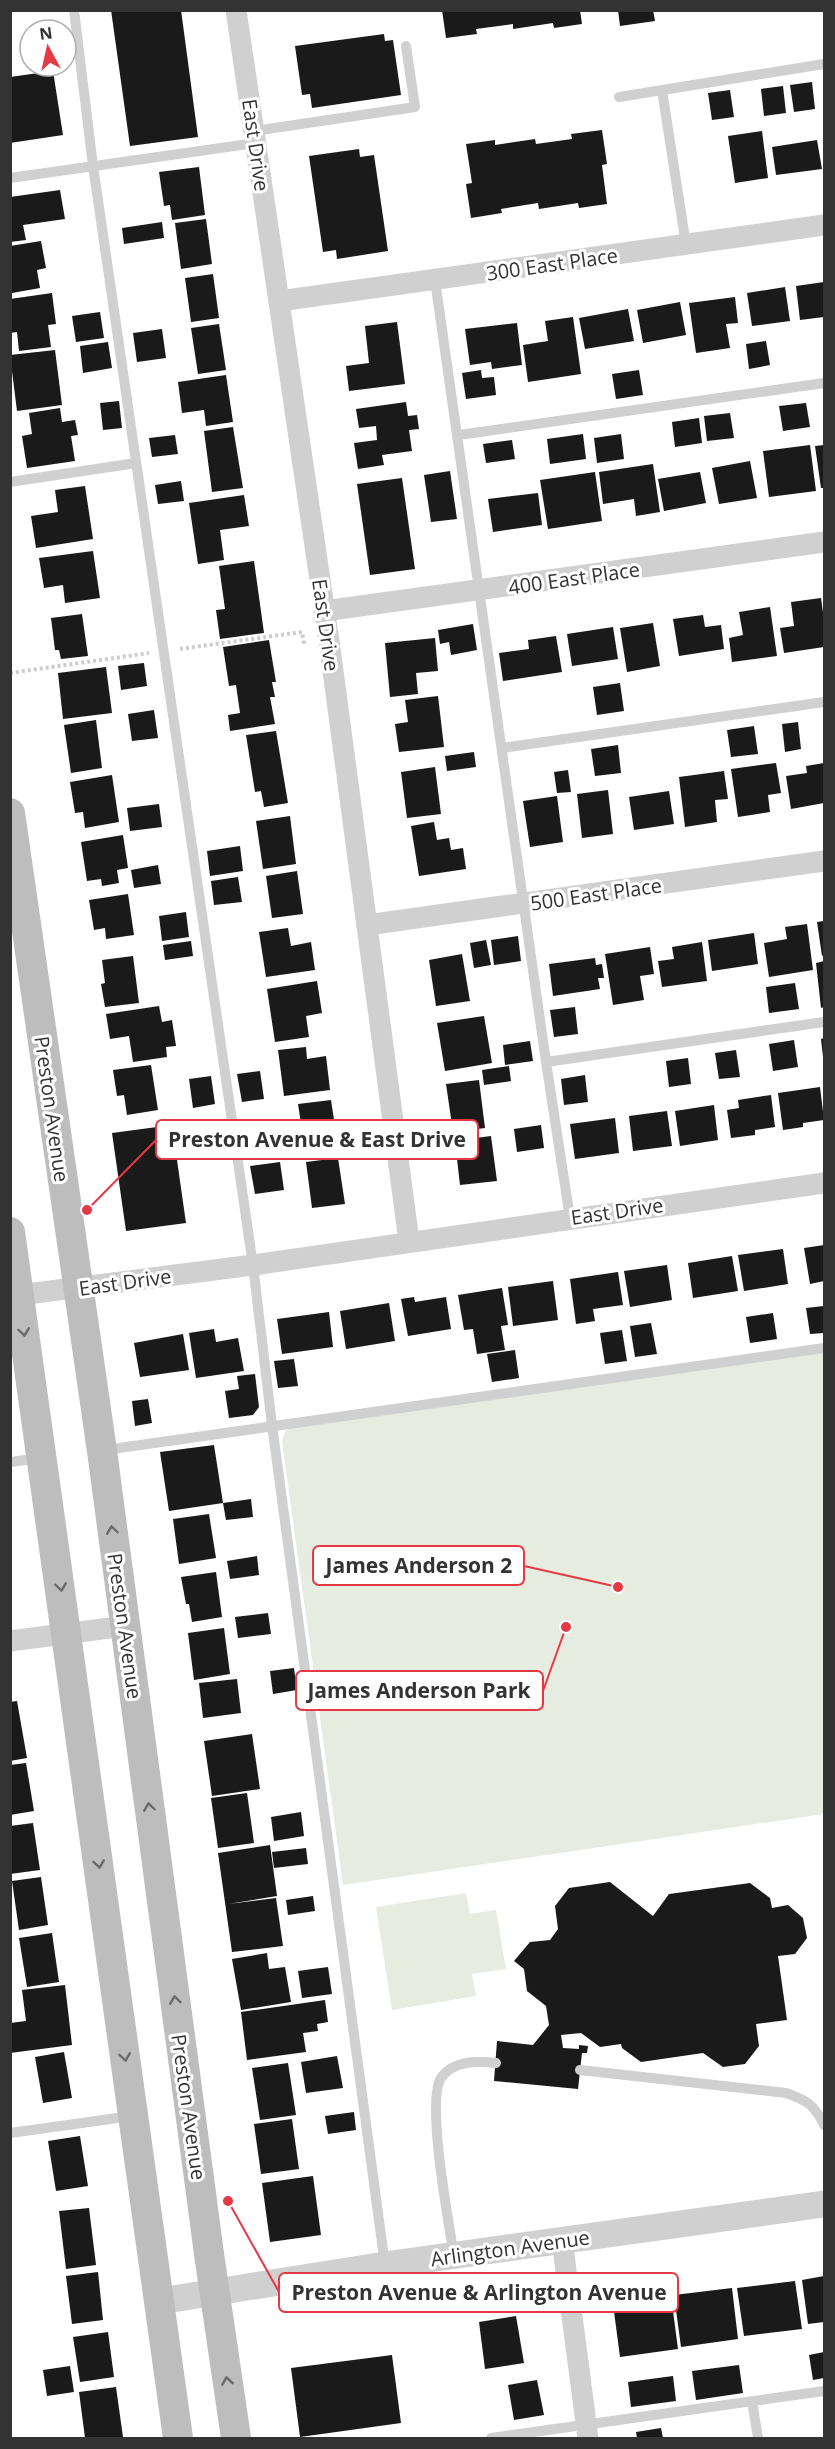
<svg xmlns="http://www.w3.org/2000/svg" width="835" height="2449" viewBox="0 0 835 2449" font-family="'Open Sans',sans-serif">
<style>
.green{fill:#e6ecdf}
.building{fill:#1a1a1a}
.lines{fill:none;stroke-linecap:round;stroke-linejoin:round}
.path{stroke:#cdcdcd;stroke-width:4;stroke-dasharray:3 3;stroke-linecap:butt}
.service{stroke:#d0d0d0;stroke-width:10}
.minor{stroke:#d0d0d0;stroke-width:21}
.tertiary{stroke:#d0d0d0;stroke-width:27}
.secondary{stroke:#bdbdbd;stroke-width:30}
.oneway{stroke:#6a6a6a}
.labels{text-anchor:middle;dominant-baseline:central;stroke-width:6;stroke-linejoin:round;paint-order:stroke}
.street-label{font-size:20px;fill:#333;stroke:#fff}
.leader{fill:none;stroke:#e63946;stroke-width:2}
.callout-dot{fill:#e63946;stroke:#fff;stroke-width:2}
.callout{fill:#fff;stroke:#e63946;stroke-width:2}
.callout-label{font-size:21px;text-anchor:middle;font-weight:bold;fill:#333}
</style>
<rect width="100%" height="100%" fill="#fff"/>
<path class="green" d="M824,1350v464l-481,71 -61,-444 3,-9 7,-6z
M466,1893l4,21 26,-4 10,59 -34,5 4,22 -84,14 -16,-103z"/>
<path class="building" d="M111,10h70l17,127 -68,9z
M442,10h138l2,14 -28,4 -1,-5 -40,6v-5l-37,5 1,5 -31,4z
M618,10h35l2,11 -35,5z
M384,34l1,7 8,-1 8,55 -89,13 -2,-14 -8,1 -7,-49z
M53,71l10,64 -53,8v-66z
M812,82l3,27 -21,3 -4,-27z
M783,86l3,27 -22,3 -3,-27z
M730,90l4,27 -22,3 -4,-27z
M602,130l5,34 -5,1 5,39 -28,4 -1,-5 -39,6 -1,-6 -37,6 1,4 -31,5 -5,-34 6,-1 -6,-39 29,-4v5l40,-6 1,5 36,-5 -1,-5z
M762,131l6,47 -33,5 -7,-47z
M817,140l5,29 -46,6 -4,-28z
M359,149l1,8 14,-2 14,96 -51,8 -1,-9 -13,2 -14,-96z
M199,167l6,48 -33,5 -2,-15 -6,1 -5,-34z
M60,190l5,29 -42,6 3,15 -16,2v-45z
M206,219l6,45 -31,5 -6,-46z
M162,222l2,16 -40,6 -2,-16z
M41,241l5,27 -9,2 3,18 -28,5 -2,-47z
M213,274l6,44 -28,4 -6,-44z
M824,282v35l-24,3 -4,-34z
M785,287l5,34 -38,5 -5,-33z
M52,293l4,31 -8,1 3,22 -32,4 -2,-19 -7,1v-34z
M735,297l3,26 -12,1 4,24 -34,5 -7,-50z
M680,302l6,33 -43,8 -6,-33z
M628,309l6,32 -49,8 -6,-31z
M100,312l4,26 -28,4 -4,-26z
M573,317l8,57 -53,8 -5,-37 25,-4 -3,-20z
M397,322l8,62 -56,7 -3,-25 23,-3 -4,-37z
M517,323l5,42 -30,4 -1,-7 -21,3 -5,-36z
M219,324l7,46 -28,4 -7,-46z
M162,329l4,29 -29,4 -4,-29z
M766,341l4,24 -21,4 -3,-25z
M108,342l4,26 -29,5 -3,-27z
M55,350l7,55 -45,6 -7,-56z
M481,370l1,8 12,-1 2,18 -30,4 -4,-26z
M639,370l4,25 -27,4 -4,-25z
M226,375l7,47 -27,4 -2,-16 -22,3 -4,-31z
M119,401l3,27 -19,2 -3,-27z
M406,402l2,14 9,-1 2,14 -10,1 3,21 -30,4 2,10 -26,4 -4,-26 23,-3 -1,-14 -17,2 -3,-19z
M806,403l4,24 -27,4 -4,-25z
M60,408l2,14 13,-2 3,15 -7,1 4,25 -48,7 -5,-32 10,-2 -3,-21z
M730,413l4,25 -27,3 -3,-25z
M699,418l3,25 -27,4 -3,-25z
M233,427l10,61 -31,4 -8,-61z
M583,434l3,25 -36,5 -3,-25z
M621,434l3,25 -27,4 -3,-25z
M175,435l3,19 -26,3 -3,-19z
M512,440l3,19 -29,4 -3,-19z
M810,445l6,46 -47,6 -6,-46z
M824,445v43h-3l-6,-42z
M750,461l7,37 -38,6 -7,-36z
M653,464l7,48 -24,4 -2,-17 -31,5 -4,-32z
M450,471l7,48 -26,3 -7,-47z
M595,472l7,49 -54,8 -8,-49z
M700,472l6,31 -42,8 -6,-32z
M402,478l13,91 -45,6 -13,-91z
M181,481l3,20 -26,3 -3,-19z
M85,486l8,53 -57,9 -5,-32 27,-4 -3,-22z
M538,493l4,32 -49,7 -5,-33z
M244,495l5,31 -29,4 4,30 -26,4 -9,-61z
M93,551l7,47 -35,5 -2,-18 -19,3 -5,-30z
M254,561l10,72 -44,6 -4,-29 9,-1 -6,-43z
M821,598l3,22v27l-40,6 -4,-25 14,-2 -3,-24z
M770,607l7,49 -45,6 -3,-24 14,-3 -4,-23z
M82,614l6,42 -27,3 -2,-9h-4l-4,-32z
M703,615l2,12 16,-2 3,24 -45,7 -6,-37z
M653,623l7,43 -33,6 -7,-44z
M473,624l4,26 -26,5 -2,-13 -9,2 -2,-14z
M613,627l5,32 -46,7 -5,-32z
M556,636l6,36 -59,9 -4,-28 30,-4 -1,-9z
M435,638l3,33 -22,2 2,21 -28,3 -5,-54z
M269,640l7,42h-4l3,15h-5l5,27 -45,7 -2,-16 12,-2 -4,-28 -7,1 -6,-39z
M144,663l3,23 -26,4 -3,-24z
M106,667l6,46 -49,6 -5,-46z
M620,683l4,28 -27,4 -4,-28z
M438,696l6,51 -45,5 -4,-28 13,-2 -3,-22z
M154,710l4,28 -26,3 -4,-27z
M96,720l6,48 -31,5 -7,-48z
M798,722l3,27 -16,3 -3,-28z
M754,726l4,28 -27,3 -4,-27z
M276,731l12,72 -24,4 -3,-16 -6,1 -9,-57z
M618,745l3,28 -26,3 -4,-27z
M474,752l2,15 -29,4 -2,-15z
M776,763l5,30 -13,2 2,17 -32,5 -7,-48z
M824,763v40l-33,6 -5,-33 21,-3 -1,-7z
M435,767l6,47 -34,4 -6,-46z
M568,770l3,22 -14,1 -3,-21z
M724,771l4,28 -13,1 2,22 -32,5 -6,-50z
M112,775l7,47 -34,6 -2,-16 -8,1 -5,-31z
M608,790l5,44 -31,4 -5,-44z
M669,791l5,33 -40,6 -5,-33z
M557,796l6,46 -33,5 -7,-46z
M159,804l3,23 -32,4 -3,-23z
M290,816l6,48 -33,5 -7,-48z
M434,822l3,18 12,-2 2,12 12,-2 3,21 -47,7 -8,-50z
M123,835l5,33 -11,2 2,13 -17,3 -1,-7 -14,2 -6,-39z
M240,846l3,25 -33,5 -3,-25z
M158,865l3,19 -27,4 -3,-18z
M297,871l6,43 -31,4 -6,-42z
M238,877l4,25 -28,3 -3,-24z
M128,894l6,41 -28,4 -1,-11 -11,2 -5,-30z
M186,912l3,25 -27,4 -3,-25z
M824,921v34l-2,1 -5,-34z
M807,924l6,46 -44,7 -5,-34 23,-4 -2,-12z
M288,928l3,18 20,-4 4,28 -49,7 -7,-45z
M754,933l4,31 -46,7 -4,-31z
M518,936l3,25 -27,4 -3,-25z
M486,940l5,25 -17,3 -4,-25z
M191,941l2,15 -28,4 -2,-15z
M702,942l5,39 -45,6 -4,-26 16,-2 -2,-12z
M650,947l4,27 -14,2 4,24 -31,5 -8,-51z
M462,954l8,47 -34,5 -7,-46z
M133,956l6,47 -34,4 -4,-23 4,-1 -3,-23z
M595,958l1,7 6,-1 2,14h-6l2,11 -47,7 -4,-32z
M824,961v46l-3,1 -5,-45z
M317,981l5,32 -16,3 3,21 -34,5 -8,-53z
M795,983l4,26 -30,4 -3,-26z
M159,1006l3,16 10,-2 4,26 -10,1 1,10 -34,5 -4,-26 -19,3 -4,-25z
M575,1007l3,27 -24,3 -4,-27z
M484,1016l8,47 -47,8 -8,-48z
M824,1038v18l-1,1 -2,-18z
M794,1040l4,27 -25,4 -4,-27z
M530,1041l3,20 -28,4 -2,-20z
M306,1047l1,12 19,-3 4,34 -46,6 -6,-46z
M736,1050l4,27 -21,2 -4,-26z
M688,1058l3,26 -22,3 -3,-26z
M151,1065l7,45 -31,5 -3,-20 -7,1 -4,-26z
M509,1066l2,15 -27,4 -2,-15z
M260,1071l4,28 -22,3 -5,-28z
M585,1075l3,27 -24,3 -3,-26z
M211,1076l4,28 -22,4 -4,-29z
M479,1080l6,48 -32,4 -7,-48z
M820,1087l4,33 -21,3v4l-20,3 -5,-37z
M771,1095l4,32 -20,3v5l-24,3 -4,-28 12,-2 -1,-8z
M331,1100l7,46 -33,4 -7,-46z
M714,1105l4,35 -38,6 -5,-35z
M667,1111l5,35 -39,5 -4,-35z
M615,1118l4,35 -44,6 -5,-35z
M172,1125l14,98 -60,8 -14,-98z
M541,1125l3,23 -27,4 -3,-23z
M491,1136l6,45 -37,4 -3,-26 6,-1 -3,-18z
M338,1158l7,46 -33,4 -6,-46z
M280,1162l4,28 -29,4 -5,-28z
M824,1245v36l-14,3 -6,-36z
M783,1249l5,35 -44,7 -6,-36z
M732,1256l6,35 -45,7 -5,-35z
M667,1265l5,35 -42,7 -6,-36z
M618,1272l5,33 -30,4 2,12 -19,3 -6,-45z
M553,1281l5,39 -45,6 -5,-39z
M502,1288l6,37 -7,1 4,24 -28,4 -4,-25 -9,1 -6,-35z
M414,1297l1,5 31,-5 5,32 -43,7 -7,-37z
M389,1303l6,38 -49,8 -6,-38z
M824,1306v27l-14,1 -4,-26z
M329,1312l4,35 -51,7 -5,-35z
M773,1313l4,26 -27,4 -4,-26z
M651,1323l6,31 -22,3 -5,-31z
M214,1329l2,13 22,-4 6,33 -48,7 -7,-45z
M622,1330l5,31 -22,3 -5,-31z
M183,1334l6,36 -49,7 -6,-34z
M515,1350l4,28 -27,4 -5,-28z
M294,1359l4,27 -20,2 -4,-27z
M255,1374l4,33 -6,8 -24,3 -4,-27 14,-2 -2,-13z
M148,1399l4,24 -17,3 -3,-25z
M214,1445l9,58 -54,8 -9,-59z
M251,1499l2,18 -27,3 -3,-17z
M209,1514l7,44 -37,6 -6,-45z
M257,1556l2,19 -29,4 -3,-18z
M216,1572l6,45 -30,5 -3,-18h-3l-5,-27z
M268,1613l3,21 -33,4 -3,-21z
M224,1628l6,46 -36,6 -6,-47z
M294,1668l3,22 -24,4 -3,-23z
M237,1679l4,34 -38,5 -4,-35z
M17,1701l10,57 -17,3v-59z
M252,1734l8,55 -48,7 -8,-55z
M26,1763l8,48 -24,4v-50z
M247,1793l7,50 -36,5 -7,-50z
M301,1812l3,24 -30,5 -3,-24z
M33,1823l7,47 -30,4v-48z
M270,1845l7,51 -49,8 48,-6 7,48 -51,6 -14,-99z
M306,1848l2,16 -34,4 -2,-16z
M41,1877l7,48 -29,5 -7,-49z
M610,1882l43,34 16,-22 81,-11 20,15 2,10 16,-3 15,13 4,20 -12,16 -17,2 9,64 -31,4 3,22 -14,18 -22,3 -20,-14 -62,9 -19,-14 -1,-4 -21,3 -19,-14 -20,2 2,13 16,1v-4l9,1 -1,7h-5l-4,36 -84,-8 3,-40 36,4 16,-20 -3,-19 -19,-15 -3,-22 -10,-8 16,-19 20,-2 8,-11 -3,-23 14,-18z
M313,1896l2,15 -27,4 -2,-15z
M52,1933l7,49 -32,5 -8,-49z
M267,1953l2,16 16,-2 6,35 -50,8 -9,-51z
M328,1967l4,27 -30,4 -4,-27z
M65,1985l7,60 -62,8v-30l16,-2 -4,-31z
M325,2000l3,22 -11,2 1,7 -15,2 3,19 -59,8 -6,-48z
M64,2052l8,46 -29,5 -8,-46z
M337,2056l6,32 -37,5 -5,-31z
M288,2063l8,52 -36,5 -8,-52z
M354,2112l2,18 -28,4 -3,-18z
M292,2119l7,50 -38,5 -7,-50z
M80,2136l8,50 -32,5 -8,-50z
M313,2176l8,59 -51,7 -8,-59z
M89,2208l7,57 -30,4 -7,-58z
M98,2272l5,48 -31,4 -6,-48z
M824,2276v46l-16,2 -6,-44z
M795,2281l7,48 -58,7 -7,-48z
M732,2288l6,51 -57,8 -7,-52z
M671,2296l7,53 -58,8 -7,-53z
M516,2316l8,47 -39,6 -6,-47z
M108,2332l6,45 -34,5 -7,-45z
M824,2352v26l-11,2 -4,-25z
M392,2355l9,68 -101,14 -9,-69z
M739,2365l4,28 -47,7 -4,-29z
M70,2366l4,26 -27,4 -4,-26z
M673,2376l3,25 -45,6 -3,-25z
M537,2380l7,35 -30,5 -6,-35z
M116,2387l7,50 -38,1 -6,-46z
M661,2428l2,10h-26l-1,-6z"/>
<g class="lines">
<path class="path" d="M180,649l122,-17 2,12h3
M10,673l139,-20"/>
<path class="service" d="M74,10l19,156 160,1099 19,160 113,840
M662,90l24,155
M619,97l205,-33
M254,131l161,-24 -9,-61
M10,178l246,-35
M435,280l111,782 24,156
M459,435l365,-52
M10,482l126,-19
M502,748l322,-46
M546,1062l278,-40
M105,1450l719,-102
M10,1462l30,-4
M580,2070l206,23c20,7 29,12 38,32
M10,2133l122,-17
M454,2256c-5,-32 -28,-155 -13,-178 12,-18 37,-17 55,-15
M752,2401l6,37
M491,2438l333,-47"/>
<path class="minor" d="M236,10l93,631 80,600
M279,301l545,-76
M324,611l500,-69
M367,925l457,-64
M19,1295l234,-30 571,-82
M10,1641l115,-15
M562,2240l26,198"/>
<path class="tertiary" d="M160,2301l225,-36 439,-61"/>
<path class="secondary" d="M10,813l92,638 108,810 26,177
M10,1232l168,1206"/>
</g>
<defs><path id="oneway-chevron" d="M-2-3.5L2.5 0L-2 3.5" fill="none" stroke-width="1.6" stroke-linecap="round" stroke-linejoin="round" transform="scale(1.5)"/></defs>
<g class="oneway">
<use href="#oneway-chevron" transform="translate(24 1332) rotate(82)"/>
<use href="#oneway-chevron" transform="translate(112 1530) rotate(-98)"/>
<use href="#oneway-chevron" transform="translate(61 1587) rotate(82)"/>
<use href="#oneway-chevron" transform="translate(149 1807) rotate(-98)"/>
<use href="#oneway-chevron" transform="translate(99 1864) rotate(82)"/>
<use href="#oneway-chevron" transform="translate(175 2000) rotate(-98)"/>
<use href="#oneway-chevron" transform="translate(125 2057) rotate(82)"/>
<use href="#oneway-chevron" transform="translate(227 2381) rotate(-99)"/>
</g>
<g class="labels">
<g class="street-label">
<text transform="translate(256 145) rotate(82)">East Drive</text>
<text transform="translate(552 264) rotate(-8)">300 East Place</text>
<text transform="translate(574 578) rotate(-8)">400 East Place</text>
<text transform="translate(326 625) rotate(82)">East Drive</text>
<text transform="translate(596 894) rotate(-8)">500 East Place</text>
<text transform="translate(52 1109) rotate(82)">Preston Avenue</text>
<text transform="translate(617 1211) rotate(-8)">East Drive</text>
<text transform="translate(125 1282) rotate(-8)">East Drive</text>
<text transform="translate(125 1626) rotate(82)">Preston Avenue</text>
<text transform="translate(189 2107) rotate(82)">Preston Avenue</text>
<text transform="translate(510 2248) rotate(-8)">Arlington Avenue</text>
</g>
</g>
<path class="leader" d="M87 1210L156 1140M618 1587L524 1566M566 1627L543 1691M228 2201L279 2292"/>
<g class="callout-dot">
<circle cx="87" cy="1210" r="6"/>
<circle cx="618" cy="1587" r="6"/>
<circle cx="566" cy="1627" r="6"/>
<circle cx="228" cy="2201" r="6"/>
</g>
<g class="callout">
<rect x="156" y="1120" width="322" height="39" rx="6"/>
<rect x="313" y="1546" width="211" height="39" rx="6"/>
<rect x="296" y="1671" width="247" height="39" rx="6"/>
<rect x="279" y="2273" width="399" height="39" rx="6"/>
</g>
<g class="callout-label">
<text x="317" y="1147">Preston Avenue &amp; East Drive</text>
<text x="419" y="1573">James Anderson 2</text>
<text x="419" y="1698">James Anderson Park</text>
<text x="479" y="2300">Preston Avenue &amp; Arlington Avenue</text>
</g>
<rect width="835" height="2449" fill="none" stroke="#333333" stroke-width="24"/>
<g transform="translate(48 48) rotate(352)"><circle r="28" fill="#ffffff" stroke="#adadad" stroke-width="1.5"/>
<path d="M0-4.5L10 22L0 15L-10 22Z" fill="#e63946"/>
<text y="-9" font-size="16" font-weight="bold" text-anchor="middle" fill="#333333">N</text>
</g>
</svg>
